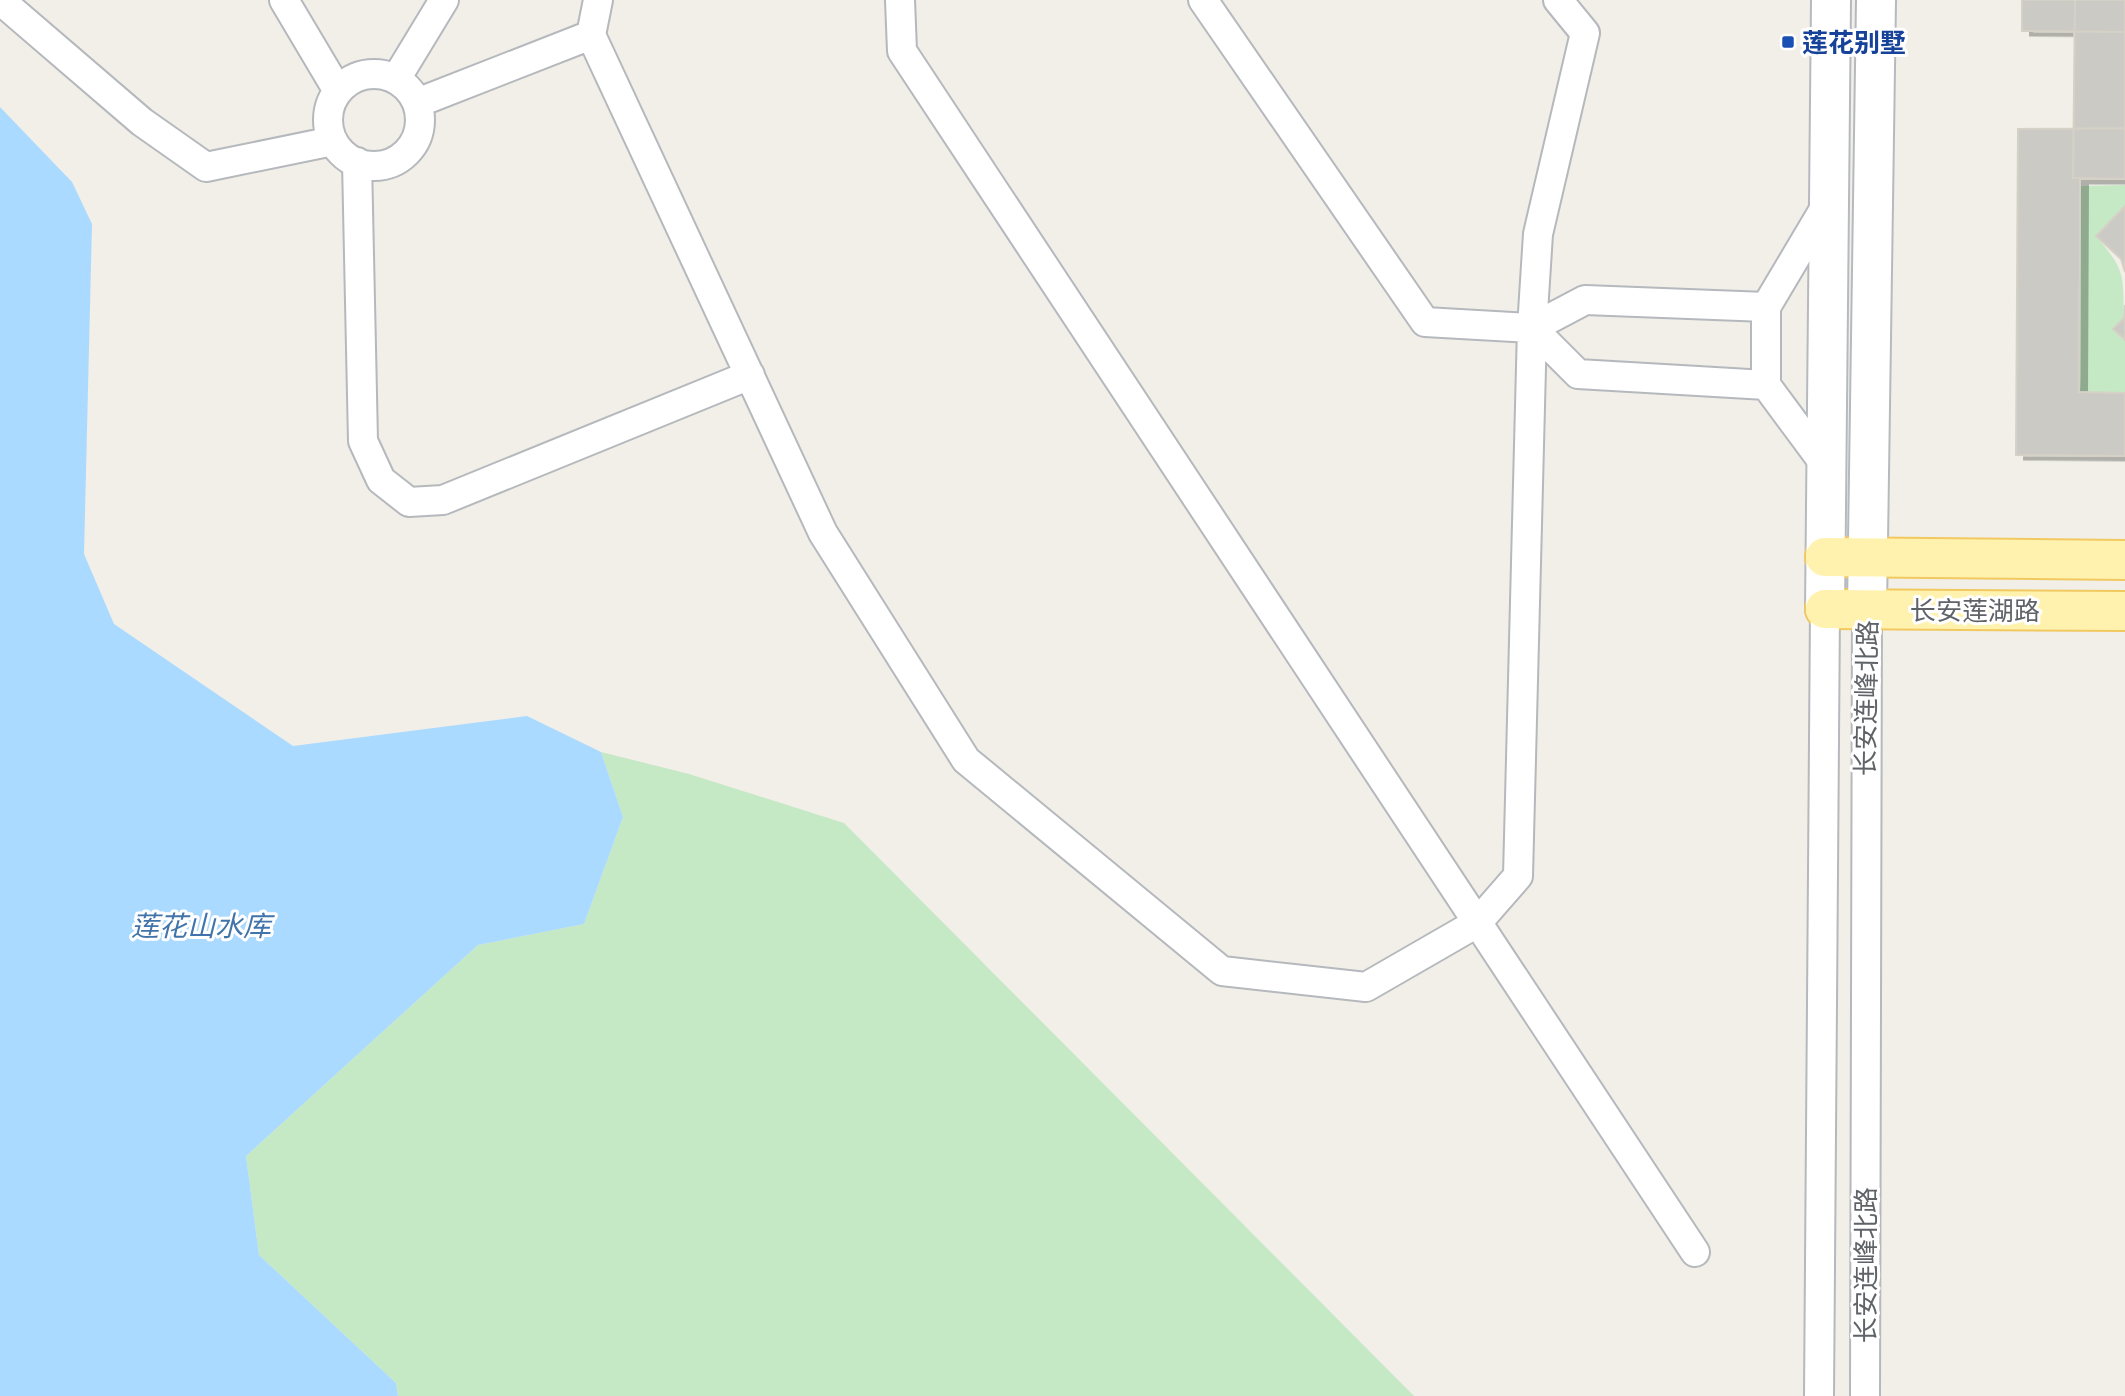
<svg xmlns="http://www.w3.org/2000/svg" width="2125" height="1396" viewBox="0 0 2125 1396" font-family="Mulish,'Noto Sans SC',sans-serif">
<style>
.green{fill:#c5e8c5}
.water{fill:#aadaff}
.building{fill:#cccac5;stroke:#d6d1c6;stroke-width:2;filter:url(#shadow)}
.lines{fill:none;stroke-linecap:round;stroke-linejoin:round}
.street-casing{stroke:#b5b8bc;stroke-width:32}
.secondary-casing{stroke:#b6babf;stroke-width:42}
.primary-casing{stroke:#f2c960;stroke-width:42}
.street{stroke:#fff;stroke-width:28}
.secondary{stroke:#fff;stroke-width:38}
.primary{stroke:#fff2af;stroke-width:38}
.transit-dot{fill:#1a4fb4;stroke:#fff;stroke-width:2.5}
.labels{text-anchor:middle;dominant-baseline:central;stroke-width:6;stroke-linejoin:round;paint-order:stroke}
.transit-label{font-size:26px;font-weight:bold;fill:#164399;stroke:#fff;text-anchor:start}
.street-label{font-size:26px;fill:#5f6368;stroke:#fff}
.water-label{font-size:28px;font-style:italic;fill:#4174aa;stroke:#fff}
</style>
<defs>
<filter id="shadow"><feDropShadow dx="8" dy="4.5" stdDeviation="0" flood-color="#0004"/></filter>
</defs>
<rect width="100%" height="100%" fill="#f1efe8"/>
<path class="green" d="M2125,185v21l-29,30c29,34 27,37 28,82l-11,11 12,11v53l-46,-1 1,-206z
M601,752l88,22 155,49 570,573h-1016l-2,-13 -137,-128 -13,-99 232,-211 106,-21 39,-107z"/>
<path class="water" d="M0,107l72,75 20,42 -8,330 30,70 179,122 234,-30 74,36 22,65 -39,107 -106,21 -232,211 13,99 137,128 2,13h-398z"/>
<path class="building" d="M2022,0h103v32l-103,-1z
M2075,0h50v179l-52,-1z
M2125,128v51h-45l-1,213 46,1v63l-109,-1 2,-326z
M2125,206v66l-4,-13 -25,-23z
M2125,305v35l-12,-11 11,-11z"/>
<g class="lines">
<g class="street-casing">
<path id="street" d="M0,0l142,122 64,45 127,-26
M284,0l54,91
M900,0l2,51 793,1201
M1203,0l222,322 107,6 53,-28 181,7 63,-106
M591,35l232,498 143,227 256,211 144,16 111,-64 41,-47 14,-548 6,-94 47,-201 -27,-33
M328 120a46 46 0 1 1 92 0a46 46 0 1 1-92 0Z
M396,79l48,-79
M417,103l174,-68 7,-35
M357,162l6,279 18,39 28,22 34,-2 307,-125
M1766,307v78
M1532,328l46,46 188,11 60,81
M1819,1396l6,-787
M1865,1396l2,-787"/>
</g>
<g class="secondary-casing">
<path id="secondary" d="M1825,609l6,-609
M1867,609l9,-609"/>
</g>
<g class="primary-casing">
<path id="primary" d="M1825,557l300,3
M1825,609l300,2"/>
</g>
<use href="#street" class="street"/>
<use href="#secondary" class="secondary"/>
<use href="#primary" class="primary"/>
</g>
<rect class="transit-dot" x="1781" y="35" width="14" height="14" rx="3.5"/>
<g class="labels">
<g class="transit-label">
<text x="1802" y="42">莲花别墅</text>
</g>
<g class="street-label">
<text x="1975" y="610">长安莲湖路</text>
<text transform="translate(1866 698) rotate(-89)">长安连峰北路</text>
<text transform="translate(1865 1265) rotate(-90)">长安连峰北路</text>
</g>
<g class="water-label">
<text x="201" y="925">莲花山水库</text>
</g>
</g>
</svg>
